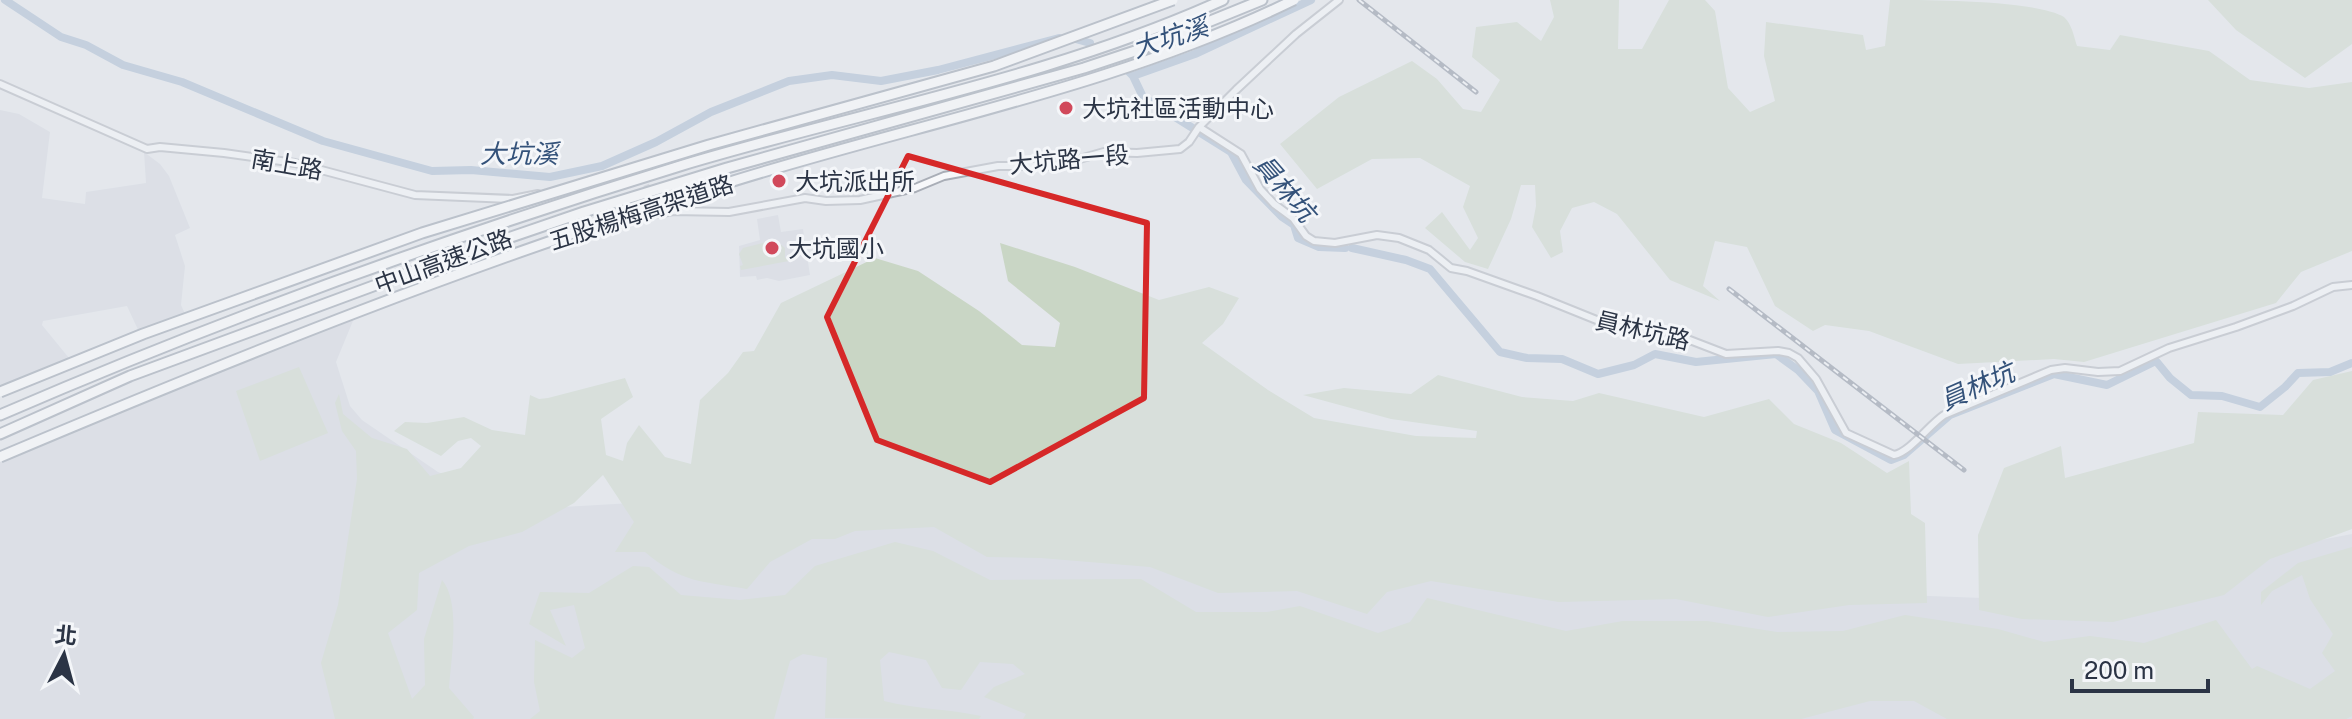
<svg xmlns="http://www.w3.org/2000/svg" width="2352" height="719" viewBox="0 0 2352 719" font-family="'Public Sans','Noto Sans TC',sans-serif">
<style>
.built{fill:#d2d6de}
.green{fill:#c9d6c5}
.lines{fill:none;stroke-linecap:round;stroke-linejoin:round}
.river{stroke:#9fb4cc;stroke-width:8}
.tertiary-tunnel{stroke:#bfc3cb;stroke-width:6;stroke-dasharray:6 3;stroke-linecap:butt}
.tertiary-casing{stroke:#a9aeb7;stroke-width:10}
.motorway-casing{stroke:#8b94a3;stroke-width:13}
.tertiary{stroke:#f7f8fa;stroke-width:6}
.motorway{stroke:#fff;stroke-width:9}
.rail-casing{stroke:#7d8696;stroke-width:5}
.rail{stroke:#f4f6f9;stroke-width:2;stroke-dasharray:6;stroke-linecap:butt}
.motorway-bridge-casing{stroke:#8b94a3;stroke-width:13;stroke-linecap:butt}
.motorway-bridge{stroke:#fff;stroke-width:9}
.marked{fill:none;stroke:#d62828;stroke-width:6;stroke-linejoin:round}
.poi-dot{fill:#d1495b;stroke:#f4f6f9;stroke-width:3}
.labels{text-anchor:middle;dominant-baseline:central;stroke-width:6;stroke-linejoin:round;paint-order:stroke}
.poi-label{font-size:24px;fill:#2b3445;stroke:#f4f6f9;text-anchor:start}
.street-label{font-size:24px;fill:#2b3445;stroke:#f4f6f9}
.water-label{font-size:26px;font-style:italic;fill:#34527a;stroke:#f4f6f9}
</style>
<rect width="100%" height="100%" fill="#e4e7ec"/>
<path class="built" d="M0,110l19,4 31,18 -8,66 43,6 1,-12 60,-9 -2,-31 16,12 9,12 21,52 -15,7 10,31 -4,39 6,13 -47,16 -13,-28 -84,15 -1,4 27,33 -69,30z
M778,215l3,17 22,-3 7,46 -31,6 -12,-3 -10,2 -1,-4 -16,1 -1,-31 21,-6 -3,-21z
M355,316l-19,46 14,44 12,14 76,52 90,37 104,-6 292,6 453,57 135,14 497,19 343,-65v185h-2352v-257z"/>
<path class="green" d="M1550,0h69l-1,49h24l27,-49h36l10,11 13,77 22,24 25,-11 -11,-45 2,-34 97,13 3,15 19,-4 5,-46c39,0 146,0 174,17 8,7 10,20 13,29l33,4 10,-15 89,16 41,29 59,8 43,-6v169l-51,21 -25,31 -192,59 -30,-3 -96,5 -89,-33 -44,-6 -12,6 -38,-25 -28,-59 -32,-6 -12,45 17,15 -50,-21 -53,-66 -23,-12 -22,6 -12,23 3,21 -12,6 -19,-31 4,-21 -1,-21h-14l-10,34 -23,50 -23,-7 -40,-34 17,-16 28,38 8,-12 -15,-31 7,-21 -50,-28 -48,1 -55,30 -37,-45 59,-47 73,-36 25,18 26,30 18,3 19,-32 -28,-23 4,-30 41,-5 24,19 13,-24z
M2208,0h144v44l-47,34 -69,-48z
M775,240l10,8v10l8,-2 1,4 -53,10 -1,-4 3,-1 -4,-11 4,-6z
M1000,243l75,24 84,33 50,-13 30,11 -16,26 -21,19 66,47 46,28 102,18 60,2 1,-7 -86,-12 -88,-24 41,-7 67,6 27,-19 84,22 51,4 26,-8 105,24 65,-18 25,25 47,19 46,30 22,-12 2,53 14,9 2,80 -78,2 -81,12 -92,-18 -117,3 -128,-21 -44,11 -20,22 -70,-23 -79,2 -68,-26 -109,-9 -54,-1 -53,-30 -79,4 -20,8h-23l-42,23 -23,27c-46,-8 -65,-6 -102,-37h-30l19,-30 -31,-47 -29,28 -52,29 -53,14 -50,27 -2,37 -29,23 24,66 13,-14 -1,-46 18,-59c19,22 9,79 7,108l25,29 -1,2h-138l-14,-56 17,-58 19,-126 -1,-28 -14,-20 -7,-28 4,-9 4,20 29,24 35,11 23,27 31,-8 20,-22 -10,-8 -13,3 -17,15 -47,-25 11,-9 22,1 37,-6 28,13 33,5 5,-40 9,4 9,-1 77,-20 8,19 -32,22 5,36 17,6 4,-18 12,-18 26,32 26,7 9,-64 28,-27 15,-21 11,-1 27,-48 94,-45 43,13 61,40 43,34 33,2 5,-24 -52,-42z
M299,367l29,66 -68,28 -24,-70z
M2352,371v158l-82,30 -46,36 -111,27 -91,-3 -43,-9 -1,-75 26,-67 57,-22 4,32 129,-35 4,-31 85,3 30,-35z
M895,542l38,9 57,29 151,-1 55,33h71l33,-6 78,27 32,-11 17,-24 139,33 57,-10h84l70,11 66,-1 62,-16 93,14 46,13 46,-6 54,7 72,-23 36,49 5,-3 53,23 25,-18 -13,-18 11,-19 -23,-35 -8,-24 -30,16 -11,14v-13l37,-29 54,-16v169l-6,3h-399l-33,-18h-44l-69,18h-778l3,-5 -42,-17 10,-10 31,-13 -12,-10 -33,-2 -19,28 -19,-2 -16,-28 -37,-8 -9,8 4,41c32,8 64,8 97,15l-2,3 -154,-1 2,-60 -24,-4 -13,7 -16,58h-244l10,-8 -6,-29 1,-42 37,18 13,-10 -11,-43 -24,5 16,36 -37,-22 11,-32 49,1 44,-27 16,1 32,28 59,5 45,-5 30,-29z"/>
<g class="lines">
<path class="river" d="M5,0l56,37 25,8 37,20 59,17 141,59 109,30 39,-1 79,7 52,-11 54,-24 55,-30 78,-31 43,-6 49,6 57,-11 121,-32
M1072,38l18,5
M1128,71l5,5 10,21 88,55 15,28 36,37 12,8 4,13 21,9 26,1
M1133,76l62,-22 116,-54
M1352,248l54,12 24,9 70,83 27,6 35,1 36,15 36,-9 21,-11 41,8 80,-8 22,16 20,21 17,39 56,30 13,-5 46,-40 104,-41 53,11 49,-24 14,17 21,17 31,1 38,11 25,-20 13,-14 32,-1 22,-9"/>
<path class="tertiary-tunnel" d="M640,168l14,38"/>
<g class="tertiary-casing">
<path id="tertiary" d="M0,84l147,65 13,-2 64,6 71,10 120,32 98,4 25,-5
M1199,127l42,27 19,35 14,15 19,14 13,18 8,5 21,2 42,-8 22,3 30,12 22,18 16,3 70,25 72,29 60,7 57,22 52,-3 11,2 9,5 18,21 30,54 48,22c16,-3 35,-30 50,-40l107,-45 14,-2 33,4 22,-1 49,-23 67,-21 57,-21 40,-19 19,-2
M657,214l16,-3 56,1 76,-14 21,3 34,-1 55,-12 29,-12 54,-10h57l49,-14 33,1 43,-4 9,-7 10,-15 37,-37 60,-56 43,-34"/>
</g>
<g class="motorway-casing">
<path id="motorway" d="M0,415c222,-96 451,-179 683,-250 180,-54 368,-87 540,-165
M0,434l130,-58 308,-114 146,-50 143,-44 357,-100 60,-20 118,-48"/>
</g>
<use href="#tertiary" class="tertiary"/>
<use href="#motorway" class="motorway"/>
<g class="rail-casing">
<path id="rail" d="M1359,0l117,92
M1729,289l235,181"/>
</g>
<use href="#rail" class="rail"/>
<g class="motorway-bridge-casing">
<path id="motorway-bridge" d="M0,392l143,-58 279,-101 287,-88 285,-79 179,-66
M0,457c239,-101 481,-198 730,-275 188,-59 386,-95 564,-182"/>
</g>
<use href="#motorway-bridge" class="motorway-bridge"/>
</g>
<path d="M0 0H2352V719H0ZM908,156l239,67 -3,175 -154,84 -113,-42 -50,-123z" fill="#e4e7ec" fill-opacity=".55" fill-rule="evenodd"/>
<path class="marked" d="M908,156l239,67 -3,175 -154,84 -113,-42 -50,-123z"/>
<g class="poi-dot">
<circle cx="1066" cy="108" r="8"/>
<circle cx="779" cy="181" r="8"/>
<circle cx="772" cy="248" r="8"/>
</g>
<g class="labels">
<g class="poi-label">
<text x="1082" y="108">大坑社區活動中心</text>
<text x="795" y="181">大坑派出所</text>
<text x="788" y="248">大坑國小</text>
</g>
<g class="street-label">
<text transform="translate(1069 159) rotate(-5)">大坑路一段</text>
<text transform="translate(287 164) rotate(10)">南上路</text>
<text transform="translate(641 212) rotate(-18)">五股楊梅高架道路</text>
<text transform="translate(443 261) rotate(-20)">中山高速公路</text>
<text transform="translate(1643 330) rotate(13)">員林坑路</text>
</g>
<g class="water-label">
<text transform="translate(1170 37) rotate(-18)">大坑溪</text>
<text x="519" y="153">大坑溪</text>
<text transform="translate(1285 188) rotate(49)">員林坑</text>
<text transform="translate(1977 386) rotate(-24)">員林坑</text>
</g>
</g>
<g transform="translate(64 655) rotate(6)" stroke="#f4f6f9" stroke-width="6" paint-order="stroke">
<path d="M0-6L14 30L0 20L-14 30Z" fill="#2b3445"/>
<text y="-12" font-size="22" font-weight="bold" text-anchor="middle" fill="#2b3445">北</text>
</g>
<path d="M2072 679v12h136v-12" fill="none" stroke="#2b3445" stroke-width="4"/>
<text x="2084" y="679" font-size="24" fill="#2b3445" stroke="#f4f6f9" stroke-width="6" paint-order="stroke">200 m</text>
</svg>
